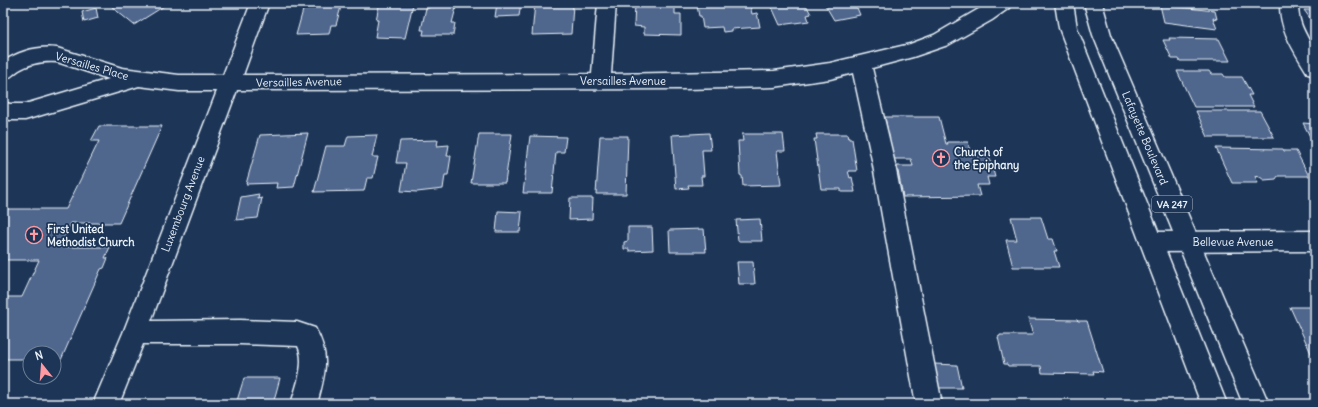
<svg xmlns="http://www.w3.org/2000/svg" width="1318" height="407" viewBox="0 0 1318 407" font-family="Delius,sans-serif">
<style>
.building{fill:#4f668d;stroke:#e8f1f8}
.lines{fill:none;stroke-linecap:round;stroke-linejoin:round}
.minor-casing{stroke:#e8f1f8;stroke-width:3}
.major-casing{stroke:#e8f1f8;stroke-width:3}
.minor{fill:#1d3557;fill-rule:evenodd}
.major{fill:#1d3557;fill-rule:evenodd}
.labels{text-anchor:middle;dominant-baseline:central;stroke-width:3.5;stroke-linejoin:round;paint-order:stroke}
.shield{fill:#1d3557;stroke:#abb9c8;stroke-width:1}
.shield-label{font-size:10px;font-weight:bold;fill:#e8f1f8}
.street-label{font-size:11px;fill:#e8f1f8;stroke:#1d3557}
.poi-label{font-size:11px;font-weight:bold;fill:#e8f1f8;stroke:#1d3557;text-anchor:start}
</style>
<rect width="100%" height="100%" fill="#1d3557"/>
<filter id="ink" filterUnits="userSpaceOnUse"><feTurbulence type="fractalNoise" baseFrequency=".025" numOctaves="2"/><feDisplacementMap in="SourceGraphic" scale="8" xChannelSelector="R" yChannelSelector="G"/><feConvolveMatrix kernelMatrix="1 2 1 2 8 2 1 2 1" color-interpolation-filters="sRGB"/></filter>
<g filter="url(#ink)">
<path class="building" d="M120,3h49l-35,22 -22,-18z
M305,3h37l-6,22h-5l-2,9 -33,1z
M382,3h28v1h3l-8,34 -30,-1 3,-17h-2l3,-14 2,-1z
M430,3l27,1 -5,19h3l-2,12h-30l1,-5h-3l5,-22h3z
M497,3h27h-3l-2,13 -24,1z
M535,3h16v3l22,-1 -2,29 -39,1z
M635,3h40v11h6v21l-37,-1v-7l-10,-1z
M734,3l16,2 2,9 5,-1 3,14 -29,2v2l-8,1 -1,-5 -19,1 -2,-12h-2l-2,-10z
M770,3h35l6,11 -4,1 2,6 -29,4z
M824,3h31l5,12 -26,5z
M1160,5l55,6 2,8 -4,-1 4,11 -53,-7z
M96,8l2,10 -14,4 -2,-10z
M1304,10h11v15z
M1169,38l50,1 11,22h-50l-1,-2h-7l-9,-19h7z
M1177,71h32l2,3h12l2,3h17l10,18h-4l6,12h-60z
M1196,111h64l14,26h-66z
M885,117h54l7,27h2l-1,-2h21l3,14h18l6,21h-8l2,8h-12l3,11 -77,1 -6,-31h16l-2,-7h-18z
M1303,123l12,1v22z
M99,126h63l-43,97h-48l-11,24h50l-5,11h3l-4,10 -3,1 -40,91 -7,-1v-6h-24v6h-27v-62h19l17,-37h-36v-51h63l33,-68h-8z
M308,133l-14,54 -18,1 1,-5 -31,1 14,-49z
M709,133l2,17h-9l2,26h-3l1,9h-14l1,3 -13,1 -4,-54z
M479,134h33l-7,49h-34z
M742,134h41l2,17h-8l4,34 -38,1 -1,-10 -2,-1 -2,-34h5z
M816,134h32l1,5h3l5,32h-9l2,7 2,-1 3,15h-14v-3h-20l-7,-50h3z
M377,135l-5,22h6l-5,21h-6l-3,13 -50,1 12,-46h19l3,-10z
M530,136l36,1 -2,15h-8l-4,41h-29z
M600,136h28l-2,58h-30z
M438,140l-1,6 12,-1 -2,11h4l-3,19h-3l-2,14 -26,3 -16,-1 5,-28h-10l4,-22z
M1216,148l67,1 1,2h12l13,25h-31l-2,3 -12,1 -4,-3 -5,-1 3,7h-26z
M259,194l-1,5 4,-1 -4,20 -22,2 5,-23z
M570,198h23l-1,21 -23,1z
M498,211l24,1 -2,20h-24z
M1011,217h30l7,22h5l4,12h-3l5,16h-46l-7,-27h11z
M760,219l2,22h-24l-2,-21z
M628,227h24l1,23 -24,1v-2h-5v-7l4,-1z
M704,229l2,23h-36l-1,-22z
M737,262h16l2,22h-16z
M1290,307h25v55z
M1028,319l49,1 1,1h9l16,51 -10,-1 1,3 -52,-1 -1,-7h-33l-1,-2h-3l-6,-27 2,-1v-1h33z
M934,364l23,1 5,23h-24z
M244,378h36l-7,26h-37z
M885,402v2l-41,-1z"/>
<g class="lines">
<g class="minor-casing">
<path id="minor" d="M251,3h18l-26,72 349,-1 6,-71h18l-5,71 163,-3 56,-8 80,-19 24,-9 55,-32h22l-2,5 -17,12 -44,25 -35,12 -41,11 22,92 48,244h-26l-44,-244 -19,-87 -23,6 -56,8 -89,2 -448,1 -86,231 89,-1 57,2 18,6c16,27 10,47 2,76h-26c5,-17 15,-41 7,-58l-58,-2h-97l-24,60h-26l30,-71 94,-242h-38l-40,-5 -114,34h-15l-7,-2v-16l7,2h15l84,-25 -52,-17c-14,-1 -26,1 -38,8 -6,4 -9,8 -16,11v-19c16,-11 35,-16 54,-14l65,20 57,7h44z
M1280,3h18c0,23 8,29 16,48 3,7 1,18 1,25l-7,-2c-13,-22 -29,-44 -28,-71z
M1315,231v20l-164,1 -8,-3 -3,-7 3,-7 8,-3z"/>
</g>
<g class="major-casing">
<path id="major" d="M1055,3h18l4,25 150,376h-26l-142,-376z
M1084,3h18l9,32 158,369h-26l-150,-369z"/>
</g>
<use href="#minor" class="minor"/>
<use href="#major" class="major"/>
</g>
</g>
<defs>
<g id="church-ring" transform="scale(0.9)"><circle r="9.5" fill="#1d3557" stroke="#ff9aa2" stroke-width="1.5"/><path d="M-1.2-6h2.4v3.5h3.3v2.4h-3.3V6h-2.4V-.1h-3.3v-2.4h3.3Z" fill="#ff9aa2"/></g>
</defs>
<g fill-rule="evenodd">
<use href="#church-ring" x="941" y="158"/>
<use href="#church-ring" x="34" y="235"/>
</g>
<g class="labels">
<rect class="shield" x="1152" y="196" width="40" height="16" rx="3"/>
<g class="shield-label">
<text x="1172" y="204">VA 247</text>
</g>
<g class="street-label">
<text transform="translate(92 66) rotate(16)">Versailles Place</text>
<text x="623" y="81">Versailles Avenue</text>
<text transform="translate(299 82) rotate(-1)">Versailles Avenue</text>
<text transform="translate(1145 138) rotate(67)">Lafayette Boulevard</text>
<text transform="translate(183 204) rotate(-69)">Luxembourg Avenue</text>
<text x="1233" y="242">Bellevue Avenue</text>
</g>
<g class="poi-label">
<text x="954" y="152">Church of<tspan x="954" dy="13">the Epiphany</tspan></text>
<text x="47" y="229">First United<tspan x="47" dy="13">Methodist Church</tspan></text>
</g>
</g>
<rect width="1318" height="407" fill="none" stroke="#1d3557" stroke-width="16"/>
<rect x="8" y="8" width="1302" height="391" fill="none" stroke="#e8f1f8" stroke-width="1.5" filter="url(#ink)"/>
<g transform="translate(42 365) rotate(343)"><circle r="19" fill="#1d3557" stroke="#6e8097"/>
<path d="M0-3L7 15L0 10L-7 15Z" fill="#ff9aa2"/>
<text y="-6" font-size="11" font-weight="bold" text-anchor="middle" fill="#e8f1f8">N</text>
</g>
</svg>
